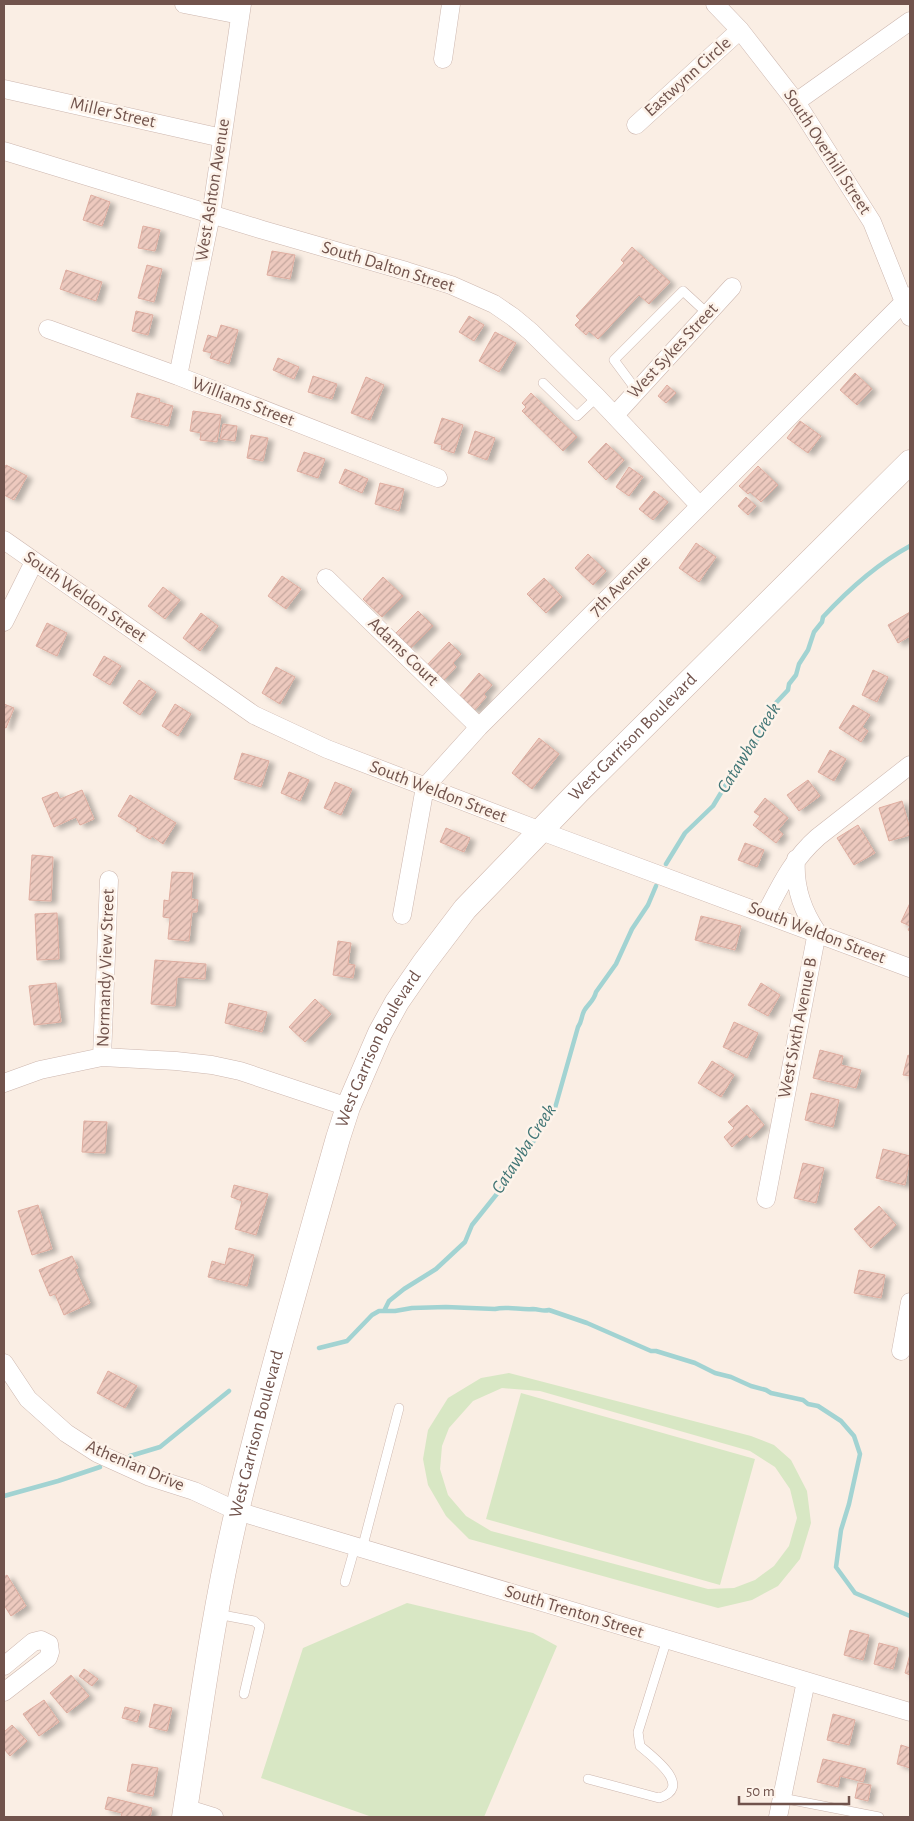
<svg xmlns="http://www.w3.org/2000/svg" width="914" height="1821" viewBox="0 0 914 1821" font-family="'Alegreya Sans',sans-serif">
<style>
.green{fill:#d8e7c4;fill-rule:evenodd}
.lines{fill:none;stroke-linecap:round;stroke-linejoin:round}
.stream{stroke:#a2d3d2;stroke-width:4.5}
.building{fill:url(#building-hatch);stroke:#dfada0;filter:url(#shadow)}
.lane-casing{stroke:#cdb7af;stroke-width:10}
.street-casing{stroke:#cdb7af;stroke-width:19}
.secondary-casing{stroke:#cfb6ac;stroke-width:25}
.lane{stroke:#fff;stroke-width:9}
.street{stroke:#fff;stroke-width:18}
.secondary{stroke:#fff;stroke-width:24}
.labels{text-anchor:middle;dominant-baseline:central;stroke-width:5;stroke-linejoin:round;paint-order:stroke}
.street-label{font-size:18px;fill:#71534c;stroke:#fdf3ea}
.water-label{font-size:19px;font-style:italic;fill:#417575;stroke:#fdf3ea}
</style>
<defs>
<pattern id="building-hatch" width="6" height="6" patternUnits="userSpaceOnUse" patternTransform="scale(1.25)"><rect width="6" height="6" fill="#edc9be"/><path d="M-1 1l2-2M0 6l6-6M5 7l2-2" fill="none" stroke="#c4a69d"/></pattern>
<filter id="shadow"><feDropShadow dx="5.5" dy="3" stdDeviation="2.5" flood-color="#0004"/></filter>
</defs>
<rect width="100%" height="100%" fill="#faeee4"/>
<path class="green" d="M509,1373l242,63 23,9 17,15 16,31 4,32 -11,36 -22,27 -26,14 -34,8 -249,-69 -23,-23 -18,-31 -5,-26 5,-29 20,-32 33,-20zM502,1388l38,3 210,60 25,16 15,22 7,29 -8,28 -15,20 -19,14 -21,8 -26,1 -217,-58 -25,-15 -18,-21 -8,-26 2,-23 7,-18 24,-27z
M521,1393l234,66 -35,126 -234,-66z
M407,1603l126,30 24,13 -73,171h-112l-111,-39 42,-130z"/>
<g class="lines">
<path class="stream" d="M666,864l19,-31 28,-27 20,-33 4,-1 21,-34 12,-32h3l15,-16 1,-6 7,-9 3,-11 9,-14 6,-18 8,-10 1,-5c25,-27 54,-53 87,-71
M384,1311l5,-10 15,-12 32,-20 29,-27 7,-17 36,-45 25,-38 19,-32 3,-2 23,-81c4,-5 3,-10 6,-16 4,-7 10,-10 12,-19l20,-28 16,-35 16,-24 8,-19
M319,1348l28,-7 25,-26 7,-4h16l17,-3 34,-1 49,2c11,-3 26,1 38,0 6,0 10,3 16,1l38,13 64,28h5l39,12 20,10 16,4 20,9 15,4 5,3 32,7 5,4 10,2 23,15 13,15 6,18 -11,50 -8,26 -5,37 19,26 55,23
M130,1456l30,-9 69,-56
M4,1496l54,-15 42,-14"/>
</g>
<path class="building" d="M91,195l19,7 -8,24 -19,-6z
M143,226l17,4 -5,21 -17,-3z
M632,247l38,35 -21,22 -10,-9 -41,44 -9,-8 -3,4 -11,-10 5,-5 -4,-4 48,-53 -3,-3z
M272,251l23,4 -5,24 -23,-4z
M147,265l15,4 -8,33 -16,-4z
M66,270l36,12 -6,19 -36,-12z
M136,311l17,4 -5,20 -16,-4z
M469,316l15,9 -10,16 -15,-9z
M221,325l17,5 -9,34 -19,-6 2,-5 -9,-2 5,-16 9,3z
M495,332l21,11 -17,29 -20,-11z
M278,358l21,9 -5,12 -21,-9z
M855,373l17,16 -15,16 -17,-15z
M313,376l24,8 -5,15 -24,-7z
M366,377l18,8 -14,35 -19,-7z
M667,385l9,8 -10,10 -8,-7z
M137,393l23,6 -1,3 14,4 -5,20 -37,-9z
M531,393l46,44 -14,14 -41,-40 4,-4 -4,-4z
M193,411l28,4 -4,27 -17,-2 1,-7 -11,-2z
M442,418l21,7 -9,28 -13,-4 1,-4 -8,-2z
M800,421l21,15 -13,17 -21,-15z
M223,424l14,2 -2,15 -15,-2z
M475,431l20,7 -8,22 -19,-7z
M251,435l17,3 -5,23 -16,-3z
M606,443l18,17 -18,20 -18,-18z
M304,452l21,7 -7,19 -21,-7z
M6,465l21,11 -13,24 -10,-5v-26z
M758,466l20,19 -17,17 -11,-10 -2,2 -9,-8z
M629,467l14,10 -14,19 -13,-9z
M345,469l23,10 -6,14 -23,-10z
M380,483l24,6 -5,22 -24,-7z
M654,491l14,11 -15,18 -14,-11z
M746,497l10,9 -8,9 -10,-9z
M696,543l20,14 -17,25 -20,-14z
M588,554l18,17 -13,14 -18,-17z
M282,576l19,13 -15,20 -18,-13z
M383,577l20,19 -21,21 -19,-18z
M544,578l18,19 -16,16 -19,-19z
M163,587l17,13 -15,19 -17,-13z
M418,611l15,15 -22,22 -15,-15z
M910,612v24l-12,7 -10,-18z
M201,613l17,13 -18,25 -17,-13z
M47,623l20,10 -10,23 -21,-10z
M449,642l12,12 -8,9 3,4 -13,14 -16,-16z
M104,656l17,10 -11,19 -17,-10z
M276,667l19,10 -15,27 -18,-11z
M873,670l15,7 -11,25 -15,-7z
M479,673l13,12 -8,9 2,3 -12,14 -16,-13z
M139,680l17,12 -16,23 -17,-12z
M4,704l10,4 -8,20 -2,-1z
M175,704l16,10 -13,22 -16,-10z
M853,705l17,10 -8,12 6,4 -7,11 -22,-14z
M539,738l20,16 -27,35 -20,-16z
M830,750l16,9 -12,22 -16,-9z
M242,753l27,8 -8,26 -27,-8z
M289,772l20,8 -9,21 -19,-8z
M808,780l12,16 -21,15 -12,-16z
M335,782l17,7 -11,26 -17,-7z
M82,790l12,29 -14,6 -4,-8 -22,10 -12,-29 15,-6 3,7z
M130,795l46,28 -13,21 -11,-8 -2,3 -14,-8 2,-3 -20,-12z
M765,798l23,20 -10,12 5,4 -7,9 -23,-18 7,-9 -6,-4z
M902,801l8,28v6l-21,6 -10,-33z
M858,825l17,28 -21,12 -17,-27z
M446,828l24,10 -6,14 -24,-10z
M745,843l19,7 -7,17 -19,-7z
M32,855l21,2 -2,44 -22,-1z
M172,872l21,1 -2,26 7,1 -1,12h-5l-3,29 -21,-2 2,-21 -7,-1 1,-17 5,1z
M910,903v28l-2,-1 2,-4 -9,-4z
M57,913l2,46 -22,1 -2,-46z
M701,916l40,10 -6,24 -40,-10z
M338,941l13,2 -3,21 7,1 -2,13 -20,-3z
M155,960l51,4 -1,15 -28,-2 -2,29 -24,-2z
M56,983l5,39 -27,3 -5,-39z
M761,983l19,12 -12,21 -20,-11z
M315,999l16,15 -26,28 -16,-15z
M229,1003l38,9 -5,20 -37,-9z
M734,1022l24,11 -11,25 -24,-11z
M820,1050l23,6 -2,9 20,5 -5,18 -43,-10z
M908,1055l2,1v20l-7,-1z
M712,1061l22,14 -13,22 -23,-14z
M811,1093l28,7 -6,27 -28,-7z
M747,1105l17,20 -14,13 -3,-4 -15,13 -8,-10 10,-9 -6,-6z
M84,1121l23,1 -2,31 -23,-1z
M883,1149l27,7 -5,29 -29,-7z
M803,1163l21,5 -8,35 -22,-5z
M234,1185l34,9 -12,41 -21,-6 7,-28 -11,-4z
M38,1205l14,44 -20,6 -14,-44z
M879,1206l17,19 -25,23 -17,-19z
M229,1248l25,7 -7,31 -39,-9 4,-16 13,4z
M72,1256l6,12 -3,1 15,34 -26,12 -9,-21 -5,2 -11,-26z
M859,1270l26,5 -4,23 -27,-5z
M108,1371l29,15 -12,22 -28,-15z
M7,1575l19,31 -15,10 -7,-11v-28z
M850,1630l19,5 -6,25 -19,-5z
M879,1643l19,5 -5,21 -19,-5z
M910,1654v21l-5,-2z
M84,1669l14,10 -6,7 -13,-10z
M71,1675l18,21 -22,17 -17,-20z
M44,1700l15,22 -20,14 -16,-22z
M154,1704l18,4 -5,23 -18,-4z
M125,1707l15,4 -3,11 -15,-4z
M833,1714l22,6 -6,25 -22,-5z
M12,1725l15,16 -17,15 -6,-7v-17z
M901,1745l9,3v20l-13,-4z
M823,1759l43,10 -3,13 -23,-6 -2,11 -21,-5z
M132,1764l26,4 -5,28 -26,-5z
M858,1783l13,2 -3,16 -13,-3z
M108,1797l44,11 -2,9h-29l1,-4 -17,-4z"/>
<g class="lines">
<g class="lane-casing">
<path id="lane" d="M543,383l34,33 20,-19
M637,391l-23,-31 69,-69 25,23
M362,1549l37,-141
M345,1582l10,-35
M217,1614l37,7 6,5 -16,68
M588,1779l71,19c35,-11 -6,-41 -19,-52l-2,-14 29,-93
M782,1798l97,19"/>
</g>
<g class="street-casing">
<path id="street" d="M184,4l56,11
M715,4l25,26 56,72 76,120 38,95
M443,59l8,-55
M4,89l218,49
M796,102l114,-81
M636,125l104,-95
M4,151l259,79 143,41 45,14 43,19 19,13 18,15 66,65 103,109
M48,329l130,47 260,102
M178,376l33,-161 31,-211
M615,415l117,-128
M4,540l250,175 73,34 214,82 369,137
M326,578l153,149
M4,622l30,-60
M766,913c15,-29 27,-54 52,-76l92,-72
M402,915l23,-128 54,-60 431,-431
M102,1057l7,-177
M4,1083l36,-13 62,-13 74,4 36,4 28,6 108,36
M766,1199l51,-267c-15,-22 -23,-46 -21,-73
M901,1351l9,-49
M4,1363l24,36 38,34 31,20 53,24 44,14 43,20 673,201
M4,1666l29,-24 8,-2 8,4 1,8 -2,6 -44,34
M185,1808l29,9
M778,1817l28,-136"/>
</g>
<g class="secondary-casing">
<g id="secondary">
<path id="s1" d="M184,1817c16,-102 29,-205 53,-306 30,-125 66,-249 101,-373l10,-31 32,-74 17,-31 27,-39 41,-54 114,-118 331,-329"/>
</g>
</g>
<use href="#lane" class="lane"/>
<use href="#street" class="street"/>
<use href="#secondary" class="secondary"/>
</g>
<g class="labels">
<g class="street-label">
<text transform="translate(688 77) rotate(-42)">Eastwynn Circle</text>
<text transform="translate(113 113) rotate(13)">Miller Street</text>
<text transform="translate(827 152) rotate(57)">South Overhill Street</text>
<text transform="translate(213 190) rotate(-81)">West Ashton Avenue</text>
<text transform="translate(388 267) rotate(17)">South Dalton Street</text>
<text transform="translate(673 351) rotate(-47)">West Sykes Street</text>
<text transform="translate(243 402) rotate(21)">Williams Street</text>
<text transform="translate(620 586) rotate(-45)">7th Avenue</text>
<text transform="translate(85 597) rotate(35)">South Weldon Street</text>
<text transform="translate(403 652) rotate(44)">Adams Court</text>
<text stroke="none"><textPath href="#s1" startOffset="1201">West Garrison Boulevard</textPath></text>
<text transform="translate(438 792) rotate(21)">South Weldon Street</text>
<text transform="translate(817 933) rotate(21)">South Weldon Street</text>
<text transform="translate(106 968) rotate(-88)">Normandy View Street</text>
<text transform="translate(798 1028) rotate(-79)">West Sixth Avenue B</text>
<text stroke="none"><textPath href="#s1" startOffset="795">West Garrison Boulevard</textPath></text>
<text stroke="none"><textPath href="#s1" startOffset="390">West Garrison Boulevard</textPath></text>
<text transform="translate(135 1466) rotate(23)">Athenian Drive</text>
<text transform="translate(574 1612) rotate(17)">South Trenton Street</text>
</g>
<g class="water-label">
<text transform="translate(749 748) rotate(-58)">Catawba Creek</text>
<text transform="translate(524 1149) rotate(-57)">Catawba Creek</text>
</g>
</g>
<rect width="914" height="1821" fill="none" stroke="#71534c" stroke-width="10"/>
<path d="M739 1796v8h110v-8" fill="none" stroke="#71534c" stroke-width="2.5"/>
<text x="746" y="1796" font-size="15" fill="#71534c" stroke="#fdf3ea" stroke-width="4" paint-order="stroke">50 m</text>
</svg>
